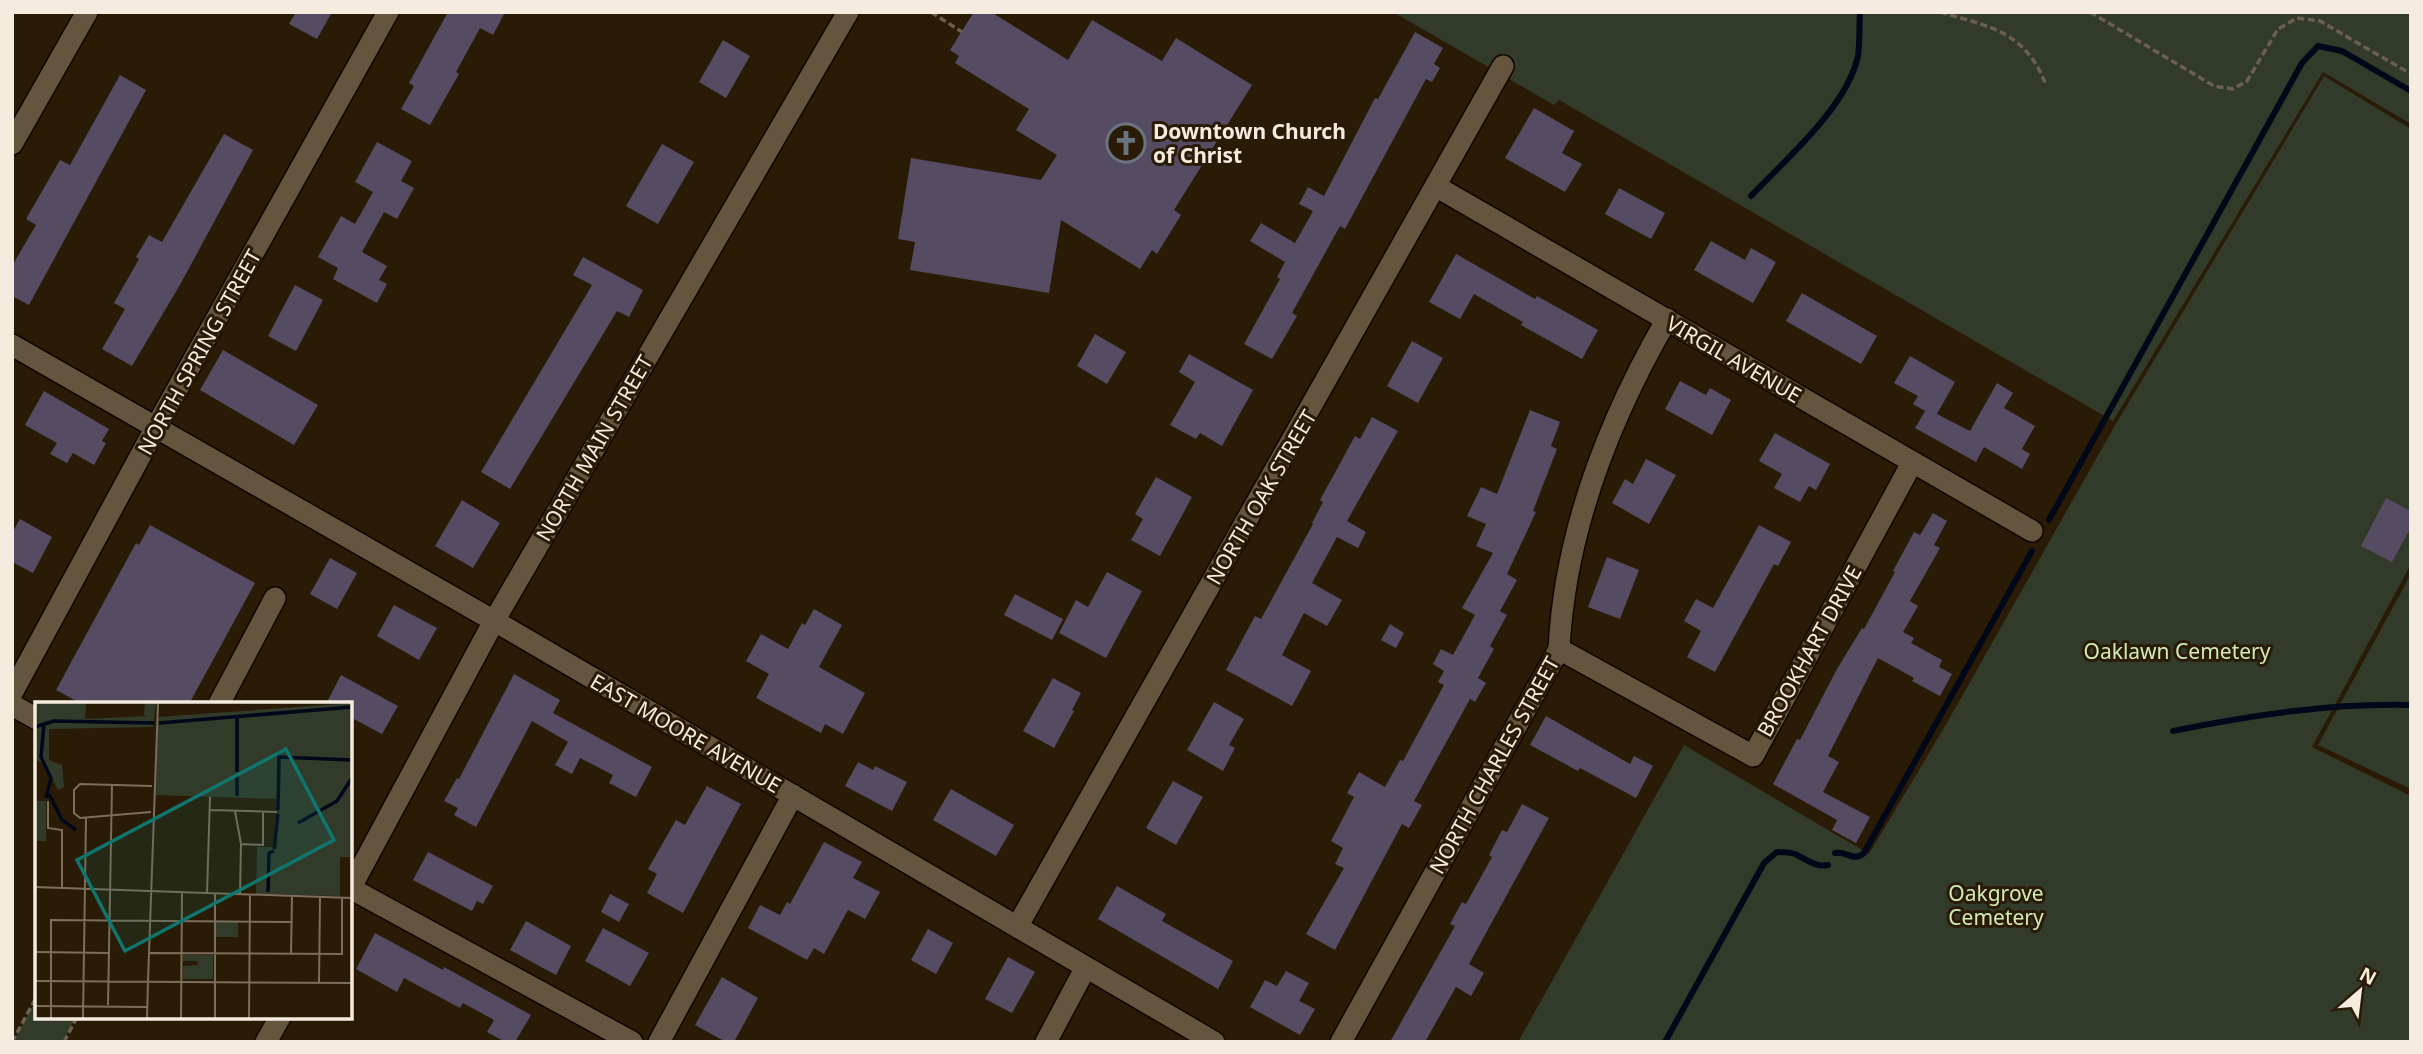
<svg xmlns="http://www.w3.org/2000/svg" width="2423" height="1054" viewBox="0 0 2423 1054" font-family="'Noto Sans',sans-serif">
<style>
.green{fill:#323a2a}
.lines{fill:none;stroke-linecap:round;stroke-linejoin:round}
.stream{stroke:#01081a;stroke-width:6}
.building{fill:#554b63}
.minor-casing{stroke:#120500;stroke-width:24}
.path{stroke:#6c5f4d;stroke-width:3.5;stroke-dasharray:7 3.5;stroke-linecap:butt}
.minor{stroke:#65543e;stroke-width:21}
.labels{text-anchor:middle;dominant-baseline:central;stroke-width:6;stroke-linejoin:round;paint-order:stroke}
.poi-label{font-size:21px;font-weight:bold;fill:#f5ebde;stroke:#2a1b06;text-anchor:start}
.street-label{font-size:21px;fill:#f5ebde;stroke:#2a1b06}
.park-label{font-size:21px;fill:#d1eab6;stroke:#2a1b06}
.inset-river{fill:none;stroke:#01081a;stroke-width:3.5}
.inset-road{fill:none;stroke:#7b6e5c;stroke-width:2}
.view{fill:#0f766e;fill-opacity:0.15;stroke:#0f766e;stroke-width:3.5}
.inset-edge{fill:none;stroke:#f5ebde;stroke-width:3.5}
</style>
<rect width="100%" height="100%" fill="#2a1b06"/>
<path class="green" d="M1393,12h1018v112l-88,-52 -210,349 -554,-321 -5,5z
M2324,76l87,53v435l-99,183 99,49v246h-893l166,-297 185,109 79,-133 166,-294z
M2411,574v215l-93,-44z
M37,998v19h39l-13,25h-50z"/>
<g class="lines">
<path class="stream" d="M1751,196c35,-37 96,-89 107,-140 2,-14 1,-30 2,-44
M2049,520l253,-457 16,-17 24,5 69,40
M2173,731c79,-16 158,-28 238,-26
M1835,853c12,-3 18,10 29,0l168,-302
M1665,1042l99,-179 13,-11c6,0 12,0 18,2 11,5 21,14 33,11"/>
</g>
<path class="building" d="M296,12h36l-15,27 -28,-15z
M448,12h57l-12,23 -13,-7 -24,44 3,2 -29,51 -29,-16 13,-23 -5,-3z
M974,12h17l77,48 24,-40 70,41 14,-23 76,47 -78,125 7,5 -24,39 -5,-4 -12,19 -79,-49 -12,73 -139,-23 5,-28 -17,-3 13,-81 130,22 16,-25 -41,-25 13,-21 -74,-46 4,-7 -9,-6z
M1415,32l28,16 -9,16 6,4 -8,14 -6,-3 -81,150 -5,-3 -48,87 5,3 -25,43 -28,-15 36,-65 -3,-2 8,-15 -35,-21 11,-18 34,20 18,-32 -14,-7 9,-17 16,9 51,-98 3,1z
M723,40l27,16 -24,42 -27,-16z
M120,75l26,15 -117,215 -17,-9v-30l24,-41 -10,-6 34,-59 10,5z
M1534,108l40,23 -12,22 20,11 -17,28 -60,-34z
M224,134l29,16 -72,133 -49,83 -30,-17 23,-40 -11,-6 25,-44 -3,-2 13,-22 13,7z
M377,142l35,19 -11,20 13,7 -17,31 -13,-7 -22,40 25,14 -8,14 8,4 -10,19 -44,-24 5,-11 -20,-11 23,-41 14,8 18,-32 -18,-10z
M662,144l32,18 -36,62 -32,-18z
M1619,188l46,25 -14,26 -46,-25z
M1711,241l34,19 6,-12 25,14 -23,41 -59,-33z
M1456,254l79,45 2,-3 61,34 -16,29 -61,-34 2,-3 -49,-28 -14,25 -31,-17z
M583,257l60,33 -14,27 -12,-6 -107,178 -29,-17 111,-187 -19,-10z
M295,285l28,15 -27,51 -28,-15z
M1802,293l75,43 -16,28 -75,-43z
M1095,334l31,18 -19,32 -30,-18z
M1412,341l31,17 -25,45 -31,-17z
M223,350l95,55 -24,40 -94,-55z
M1189,354l64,36 -31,56 -22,-13 -4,6 -26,-14 25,-43 -16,-10z
M1910,356l45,26 -18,32 33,17 27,-48 16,10 -9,15 31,18 -13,23 8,5 -8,15 -38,-22 -8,15 -61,-34 10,-17 -12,-7 5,-8 -24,-13z
M1680,381l26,14 4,-7 21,12 -19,35 -47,-26z
M44,391l65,38 -7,12 4,2 -12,22 -21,-12 -6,10 -17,-9 7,-11 -32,-18z
M1530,410l30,12 -9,24 6,3 -24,62 3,1 -29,62 10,6 -17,31 7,4 -17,31 4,3 -16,29 8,5 -11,19 -5,-3 -56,102 8,4 -13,23 -7,-4 -67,126 -29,-16 38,-66 -9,-4 8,-16 -12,-7 23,-44 -7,-4 12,-21 26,15 15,-27 3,1 41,-76 -6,-3 6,-11 -11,-7 8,-15 12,6 22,-40 -13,-7 31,-55 -17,-7 10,-22 -19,-8 14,-29 16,7z
M1372,417l26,14 -51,90 19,11 -8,16 -21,-11 -25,46 30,17 -15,26 -23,-13 -22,42 29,16 -19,35 -66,-36 29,-54 6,3 52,-95 -1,-1 11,-21 -3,-2 35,-64 5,3z
M1775,433l55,31 -14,26 -7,-4 -9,16 -26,-14 8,-14 -23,-13z
M1646,459l30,16 -27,49 -37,-21 13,-24 8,5z
M1156,477l36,20 -32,59 -29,-16 12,-21 -8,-5z
M2386,498l25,13v16l-19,35 -31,-16z
M462,500l38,23 -27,45 -38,-22z
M1933,513l14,8 -13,24 6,3 -30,53 8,5 -15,26 11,6 -3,5 31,17 -3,7 13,7 -12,22 -28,-15 2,-3 -36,-20 -50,98 11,6 -16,30 47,25 -14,26 -24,-13 5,-10 -64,-36 24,-45 3,1 37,-71 25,-41 2,1 31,-57 -2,-1 21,-39 6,3z
M20,519l32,18 -19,36 -21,-11v-29z
M150,525l105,58 -66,121h-107l-26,-14 80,-147 3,2z
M1759,525l32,17 -13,24 -4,-2 -59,108 -28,-15 14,-26 -17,-10 12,-22 17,9z
M1607,557l32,13 -19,49 -32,-12z
M330,558l27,15 -20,36 -27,-15z
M1107,572l35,19 -36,67 -47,-25 17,-33 12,7z
M1015,594l48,25 -11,21 -48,-25z
M394,605l43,23 -18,32 -42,-24z
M814,609l28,16 -23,42 46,26 -22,41 -18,-10 -4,9 -65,-35 13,-24 -23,-13 15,-27 27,15 14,-26 3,2z
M1390,624l14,9 -8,15 -15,-8z
M514,674l46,26 -7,13 99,54 -16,30 -27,-14 4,-8 -33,-17 -8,16 -17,-9 13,-23 -36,-21 -56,106 -22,-12 4,-7 -14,-7 13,-23 2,1z
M341,675l57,31 -16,28 -32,-17v-13h-24z
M1053,678l28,15 -9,17 2,1 -20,37 -31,-17z
M1214,702l30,17 -15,26 6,3 -12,23 -36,-21z
M1546,716l84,48 4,-8 19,10 -17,32 -56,-30 -2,3 -48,-26z
M858,762l15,8 2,-4 32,16 -15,29 -47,-25z
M1173,781l30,16 -27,48 -30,-17z
M707,786l34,18 -58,109 -36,-20 10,-19 -9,-5 28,-49 9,5z
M951,789l63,36 -18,31 -63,-36z
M1522,804l27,14 -80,146 15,9 -13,23 -15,-9 -31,55h-35l65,-116 -5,-2 12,-22 4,2 26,-47 -3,-2 13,-25 5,2z
M824,842l38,20 -9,16 27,14 -15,27 -17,-9 -24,44 -10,-6 -7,12 -59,-32 12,-23 20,10 7,-13 3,2z
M428,852l65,34 -10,18 -6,-3 -5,10 -59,-31z
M1117,886l49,28 -4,7 71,40 -15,28 -120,-70z
M610,894l19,10 -10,18 -18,-10z
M526,921l45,25 -15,29 -46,-25z
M603,928l46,25 -19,33 -45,-25z
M928,929l25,14 -17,31 -25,-14z
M375,933l68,37 1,-3 87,48 -16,27h-10l-18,-10 7,-12 -31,-17 -3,5 -56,-30 -7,14 -41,-23z
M1008,957l27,15 -23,41 -27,-14z
M1286,971l23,12 -10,18 16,8 -15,26 -50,-28 15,-27 12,6z
M722,977l36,21 -24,44h-8l-31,-17z"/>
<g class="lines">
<g class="minor-casing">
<path id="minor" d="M12,144l75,-132
M1437,187l595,344
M12,345l505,289 697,408
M1559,649l194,107 159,-293
M12,693l144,-266 232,-415
M219,704l56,-106
M12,705l25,14
M350,888l282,154
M350,889l144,-268 354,-609
M1017,927l486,-861
M266,1042l14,-25
M659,1042l134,-247
M1046,1042l40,-75
M1341,1042l218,-393c6,-118 49,-228 108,-330"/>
</g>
<path class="path" d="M931,12l31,20
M1940,12c51,15 85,19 106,73
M2090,12l124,74 19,3 14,-8 31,-52 19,-11 23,3 91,53
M12,1042l25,-46
M64,1042l13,-25"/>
<use href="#minor" class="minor"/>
</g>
<defs>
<g id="church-ring" transform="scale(2.0125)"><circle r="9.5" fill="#2a1b06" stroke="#6b7280" stroke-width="1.5"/><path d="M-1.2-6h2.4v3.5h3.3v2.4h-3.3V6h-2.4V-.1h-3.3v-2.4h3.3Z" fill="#6b7280"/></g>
</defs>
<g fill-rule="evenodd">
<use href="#church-ring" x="1126" y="143"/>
</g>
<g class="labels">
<g class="poi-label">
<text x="1153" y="131">Downtown Church<tspan x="1153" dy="24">of Christ</tspan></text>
</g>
<g class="street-label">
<text transform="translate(199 352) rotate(-61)">NORTH SPRING STREET</text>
<text transform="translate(1734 359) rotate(30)">VIRGIL AVENUE</text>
<text transform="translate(594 448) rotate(-60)">NORTH MAIN STREET</text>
<text transform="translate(1261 497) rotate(-60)">NORTH OAK STREET</text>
<text transform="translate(1809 651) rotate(-61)">BROOKHART DRIVE</text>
<text transform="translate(686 733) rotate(30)">EAST MOORE AVENUE</text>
<text transform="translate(1494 765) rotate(-61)">NORTH CHARLES STREET</text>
</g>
<g class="park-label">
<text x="2177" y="651">Oaklawn Cemetery</text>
<text x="1996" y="893">Oakgrove<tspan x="1996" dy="24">Cemetery</tspan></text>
</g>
</g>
<g transform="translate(35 702)">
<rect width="317" height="317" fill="#2a1b06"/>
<path d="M0,1h51l-1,16 63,-3 -4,-1 1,-12h11l-3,24 -104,2v31l13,5 2,22 -6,3 -14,-27 -9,-3zM317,1v154h-12v39l-84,-2 1,-47h20l2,-48 -123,-4 2,-78zM0,99h11v40h-11zM181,220h22v15h-22zM148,253h30v24h-30v-13l15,-1 -1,-4h-14z" fill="#323a2a"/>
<path class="inset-river" d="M202,15v55M9,21l-3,34 10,21 -5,20M124,21l193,-16M0,25l19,-6 100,2M14,92l13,26 14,10M202,94v-22M243,108l1,-53 73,3M263,121l39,-22 15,-23M239,147l4,-35M233,190l1,-39 5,-2"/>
<path class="inset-road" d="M13,99v27l14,2v58M175,108l67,2M200,109l6,33 -1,50M116,110l-71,6 -6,-5v-23l6,-6 72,2M206,142l22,1v-33M0,185l317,11M172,191l3,-96M0,250l75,1M113,251l194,1v-56M256,252l1,-57M0,279l317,2M113,279l10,-278M284,281l1,-85M73,303l4,-220M0,304l112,1M16,316v-98l241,2M48,316l3,-200M112,316l1,-37M146,316l1,-126M180,316v-125M214,316l1,-123"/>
<path class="view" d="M251,47l48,91 -209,111 -48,-91z"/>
<rect width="317" height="317" class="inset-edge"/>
</g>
<rect width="2423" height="1054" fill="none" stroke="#f5ebde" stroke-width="28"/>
<g transform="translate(2360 991) rotate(28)" stroke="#2a1b06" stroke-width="5" paint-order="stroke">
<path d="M0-5L12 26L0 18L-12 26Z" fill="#f5ebde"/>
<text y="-10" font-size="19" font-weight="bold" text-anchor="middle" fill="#f5ebde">N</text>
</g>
</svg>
